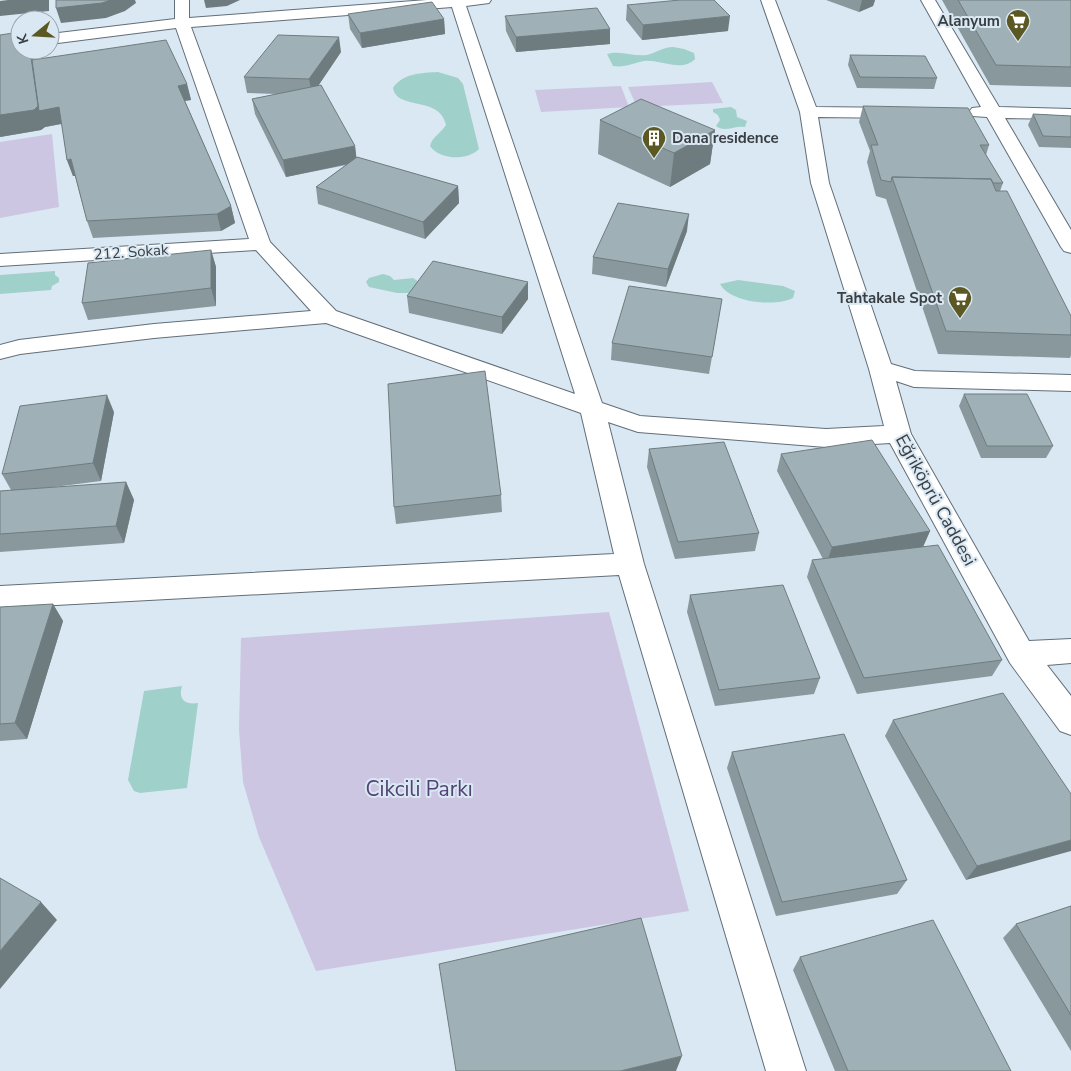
<svg xmlns="http://www.w3.org/2000/svg" width="1071" height="1071" viewBox="0 0 1071 1071" font-family="'Nunito Sans',sans-serif">
<style>
.green{fill:#ccc6e2}
.water{fill:#a0d0ca}
.lines{fill:none;stroke-linecap:round;stroke-linejoin:round}
.street-casing{stroke:#626e78;stroke-width:2}
.street{fill:#fff;fill-rule:evenodd}
.wall{fill:#89989d}
.shaded-wall{fill:#6f7c7f}
.building{fill:#9fb1b6;stroke:#6f7c7f}
.labels{text-anchor:middle;dominant-baseline:central;stroke-width:4;stroke-linejoin:round;paint-order:stroke}
.far-poi-label{font-size:15px;font-weight:bold;fill:#383e42;stroke:#dae8f3;text-anchor:end}
.far-street-label{font-size:15px;fill:#383e42;stroke:#dae8f3}
.street-label{font-size:18px;fill:#383e42;stroke:#dae8f3}
.near-park-label{font-size:21px;fill:#514374;stroke:#dae8f3}
</style>
<rect width="100%" height="100%" fill="#dae8f3"/>
<path class="green" d="M712,82l11,21 -86,4 -9,-20z
M621,86l8,21 -88,5 -6,-22z
M52,134l7,73 -59,11v-76z
M609,612l80,299 -373,60 -57,-134 -16,-55 -4,-52 2,-92z"/>
<path class="water" d="M673,47l11,2 10,4 1,6c-14,14 -34,0 -51,2 -11,2 -19,7 -31,5l-6,-12c14,-4 26,3 40,1 9,-2 16,-8 26,-8z
M438,72l20,6 5,6 16,65c-12,12 -39,11 -49,-3 2,-9 11,-13 16,-21 -6,-30 -49,-14 -53,-37 10,-15 29,-15 45,-16z
M731,107l5,3 1,7 10,4 -2,6c-11,-2 -20,6 -29,-1l4,-6 -2,-5 -5,-3v-3z
M55,271v4l4,3v4l-7,4 -1,4 -51,4v-19z
M383,274l7,2 4,4 19,-2 6,4 -8,11h-14l-28,-6 -3,-5 3,-4z
M738,280l45,6 12,5 -2,7c-17,9 -63,5 -73,-14z
M182,686c-4,13 3,19 16,17l-11,85 -47,5 -6,-2 -6,-11 16,-89z"/>
<g class="lines">
<g class="street-casing">
<path id="street" d="M175,0h14v18l238,-18h64l-2,3 -23,3 136,397 38,13 186,13 58,-3 -15,-57 -58,-186 -11,-71 -39,-112h14l41,107 84,1 6,1 3,4 -3,4 -6,1 -82,-1 11,66 62,181 24,7 156,4v16l-157,-4 -18,-6 15,53 118,207 42,-2v24l-24,2 24,31v39l-11,-4 -50,-68 -120,-220 -64,4 -188,-15 -30,-10 36,142 162,507h-40l-147,-496 -619,33v-22l614,-32 -33,-141 -255,-90 -172,15 -134,16 -20,5v-14l19,-5 135,-16 157,-13 -55,-61 -256,16v-12l249,-15 -73,-211 -126,16v-10l125,-15zM452,7l123,387 -239,-83 -66,-69 -79,-215z
M921,0h14l64,107 72,2v10l-66,-1 66,112v23l-7,-2 -3,-4 -74,-130 -15,-1 -3,-4 3,-4 9,-1z"/>
</g>
<use href="#street" class="street"/>
</g>
<path class="wall" d="M826,0h49l-2,6 -14,6z
M942,0h129v87l-81,-2z
M627,5l101,26 -86,9 -16,-20z
M348,14l96,5 1,15 -83,14 -12,-19z
M505,16l105,28 -94,8 -10,-21z
M0,35l20,15h14l2,9 151,25 4,16 -6,1 46,105 4,17 -14,8 -128,7 -6,-17 -12,-45h-2l-6,-16 -5,-36 -17,3 -4,3 -41,7z
M341,52l-23,34 37,60 1,11 102,29 1,17 -34,36 -107,-35 -2,-17 30,-22 -60,12 -31,-63 -3,-15 26,-5 -31,-1 -3,-16z
M850,55l87,23 -3,11 -77,-1 -9,-23z
M863,106l126,39 -3,10 17,28 -3,8 71,125v39l-1,3 -132,-4 -52,-155 -10,-3 -9,-34 3,-11 -11,-29z
M1033,114l38,2v32l-32,-1 -11,-22z
M600,120l115,10 -5,34 -40,23 -72,-33z
M687,231l-21,56 -74,-13 1,-17z
M211,250l5,17v39l-128,14 -6,-17z
M528,282v17l-26,35 -93,-21 -2,-17z
M722,299l-13,75 -98,-14 1,-17z
M964,394l89,52 -7,12h-65l-22,-52z
M114,412l-13,69 -63,8 88,-7 8,18 -10,43 -124,9v-61l11,-1 -9,-16z
M649,449l110,84 -4,18 -80,8 -28,-92z
M781,454l149,77 -7,16 79,113 -10,16 -135,18 -50,-117 5,-17 11,-1 -46,-88z
M501,495l1,17 -106,12 -2,-17z
M690,595l130,83 -6,16 -99,12 -28,-94z
M53,604l10,17 -36,118 -27,2v-134z
M893,720l178,74 -105,86 -81,-144z
M732,752l175,128 -10,14 -121,22 -49,-148z
M1071,906v145l-68,-113 13,-14z
M800,957l211,114h-176l-42,-101z"/>
<path class="shaded-wall" d="M8,0h41v11l-49,5v-15z
M111,0h24l1,3 -11,8 -19,7 -45,5 -5,-15z
M204,0h36l-13,6 -21,2z
M862,0h13l-2,6 -14,6z
M730,16l-2,15 -86,9 1,-15z
M444,19l1,15 -83,14 -2,-15z
M610,29v15l-94,8v-15z
M339,37l2,15 -29,43 -3,-16z
M30,50h4l9,60 16,-3 6,16 -20,4 -4,3 -41,7v-22z
M187,84l4,16 -9,1 -4,-15z
M715,130l-5,34 -40,23 4,-34z
M355,146l2,16 -71,15 -3,-17z
M71,159l6,17h-4l-6,-16z
M458,186l1,17 -34,36 -2,-17z
M231,206l4,17 -14,8 -4,-17z
M689,214l-2,17 -21,56 2,-18z
M211,250l5,17v39l-5,-18z
M528,282v17l-26,35v-17z
M107,395l7,17 -13,69 -8,-18z
M126,482l8,18 -10,43 -8,-17z
M930,531l-8,18 -96,16 6,-18z
M53,604l10,17 -36,118 -12,-16z
M1071,840v11l-105,29 11,-14z
M41,902l16,18 -57,69v-38z
M682,1056l-6,15h-56z"/>
<path class="building" d="M56,0h55l-9,3 -46,5z
M680,0h34l16,16 -87,9 -16,-20z
M958,0h113v67l-75,-2z
M432,2l12,17 -84,14 -12,-19z
M597,8l13,21 -94,8 -11,-21z
M20,32v18h10l8,56 -4,4 -34,5v-80z
M278,35l61,2 -30,42 -65,-2z
M166,40l21,44 -9,2 53,120 -14,8 -130,7 -16,-62 -4,1 -8,-53 -20,4 -7,-51z
M850,55l75,1 12,22 -77,-1z
M321,85l34,61 -72,14 -31,-61z
M641,99l74,31 -41,23 -74,-33z
M863,106l105,2 21,37h-9l23,38h-10l-2,-4 -99,-2 -1,5 -10,-2 -10,-35h7z
M1033,114l38,2v21l-28,-1z
M357,157l101,29 -35,36 -107,-35z
M892,177l99,2 5,12h11l64,125v19l-125,-4z
M618,203l71,11 -21,55 -75,-12z
M211,250v38l-129,15 6,-40z
M433,261l95,21 -26,35 -95,-21z
M629,286l93,13 -10,58 -100,-14z
M485,371l16,124 -107,12 -6,-123z
M964,394h63l26,52h-66z
M107,395l-14,68 -91,11 18,-68z
M872,440l58,91 -98,16 -51,-93z
M724,442l35,91 -81,9 -29,-93z
M126,482l-10,44 -116,8v-43z
M938,545l64,115 -138,18 -52,-118z
M783,585l37,93 -101,12 -29,-95z
M53,604l-38,119 -15,1v-117z
M1003,693l68,101v46l-94,26 -84,-146z
M844,734l63,146 -125,22 -50,-150z
M0,878l41,24 -41,49z
M1071,906v109l-55,-91z
M641,918l41,138 -62,15h-164l-17,-107z
M933,920l78,151h-163l-48,-114z"/>
<defs>
<g id="supermarket-pin" transform="scale(1.25)"><path d="M0 17L-7.5 6A9.5 9.5 0 1 1 7.5 6Z" fill="#5c5824" stroke="#dae8f3"/><path d="M-6-5.5h2.5l.6 2H6L4.5 2H-2.5L-4.4-4H-6ZM-1.5 3.2a1.3 1.3 0 1 0 .1 0ZM3 3.2a1.3 1.3 0 1 0 .1 0Z" fill="#fff"/></g>
<g id="building-pin" transform="scale(1.25)"><path d="M0 17L-7.5 6A9.5 9.5 0 1 1 7.5 6Z" fill="#5c5824" stroke="#dae8f3"/><path d="M-4-6H4V6H1V3H-1V6H-4ZM-2.5-4.3h1.7v1.8h-1.7ZM.8-4.3h1.7v1.8H.8ZM-2.5-1h1.7V.8h-1.7ZM.8-1h1.7V.8H.8Z" fill="#fff"/></g>
</defs>
<g fill-rule="evenodd">
<use href="#supermarket-pin" x="1018" y="21"/>
<use href="#building-pin" x="654" y="138"/>
<use href="#supermarket-pin" x="960" y="298"/>
</g>
<g class="labels">
<g class="far-poi-label">
<text x="1000" y="21">Alanyum</text>
<text x="672" y="138" text-anchor="start">Dana residence</text>
<text x="942" y="298">Tahtakale Spot</text>
</g>
<g class="far-street-label">
<text transform="translate(131 252) rotate(-4)">212. Sokak</text>
</g>
<g class="street-label">
<text transform="translate(936 500) rotate(61)">Eğriköprü Caddesi</text>
</g>
<g class="near-park-label">
<text x="419" y="789">Cikcili Parkı</text>
</g>
</g>
<g transform="translate(35 35) rotate(252)"><circle r="24" fill="#dae8f3" stroke="#99a4ac"/>
<path d="M0-4L9 19L0 12L-9 19Z" fill="#5c5824"/>
<text y="-8" font-size="14" font-weight="bold" text-anchor="middle" fill="#383e42">K</text>
</g>
</svg>
